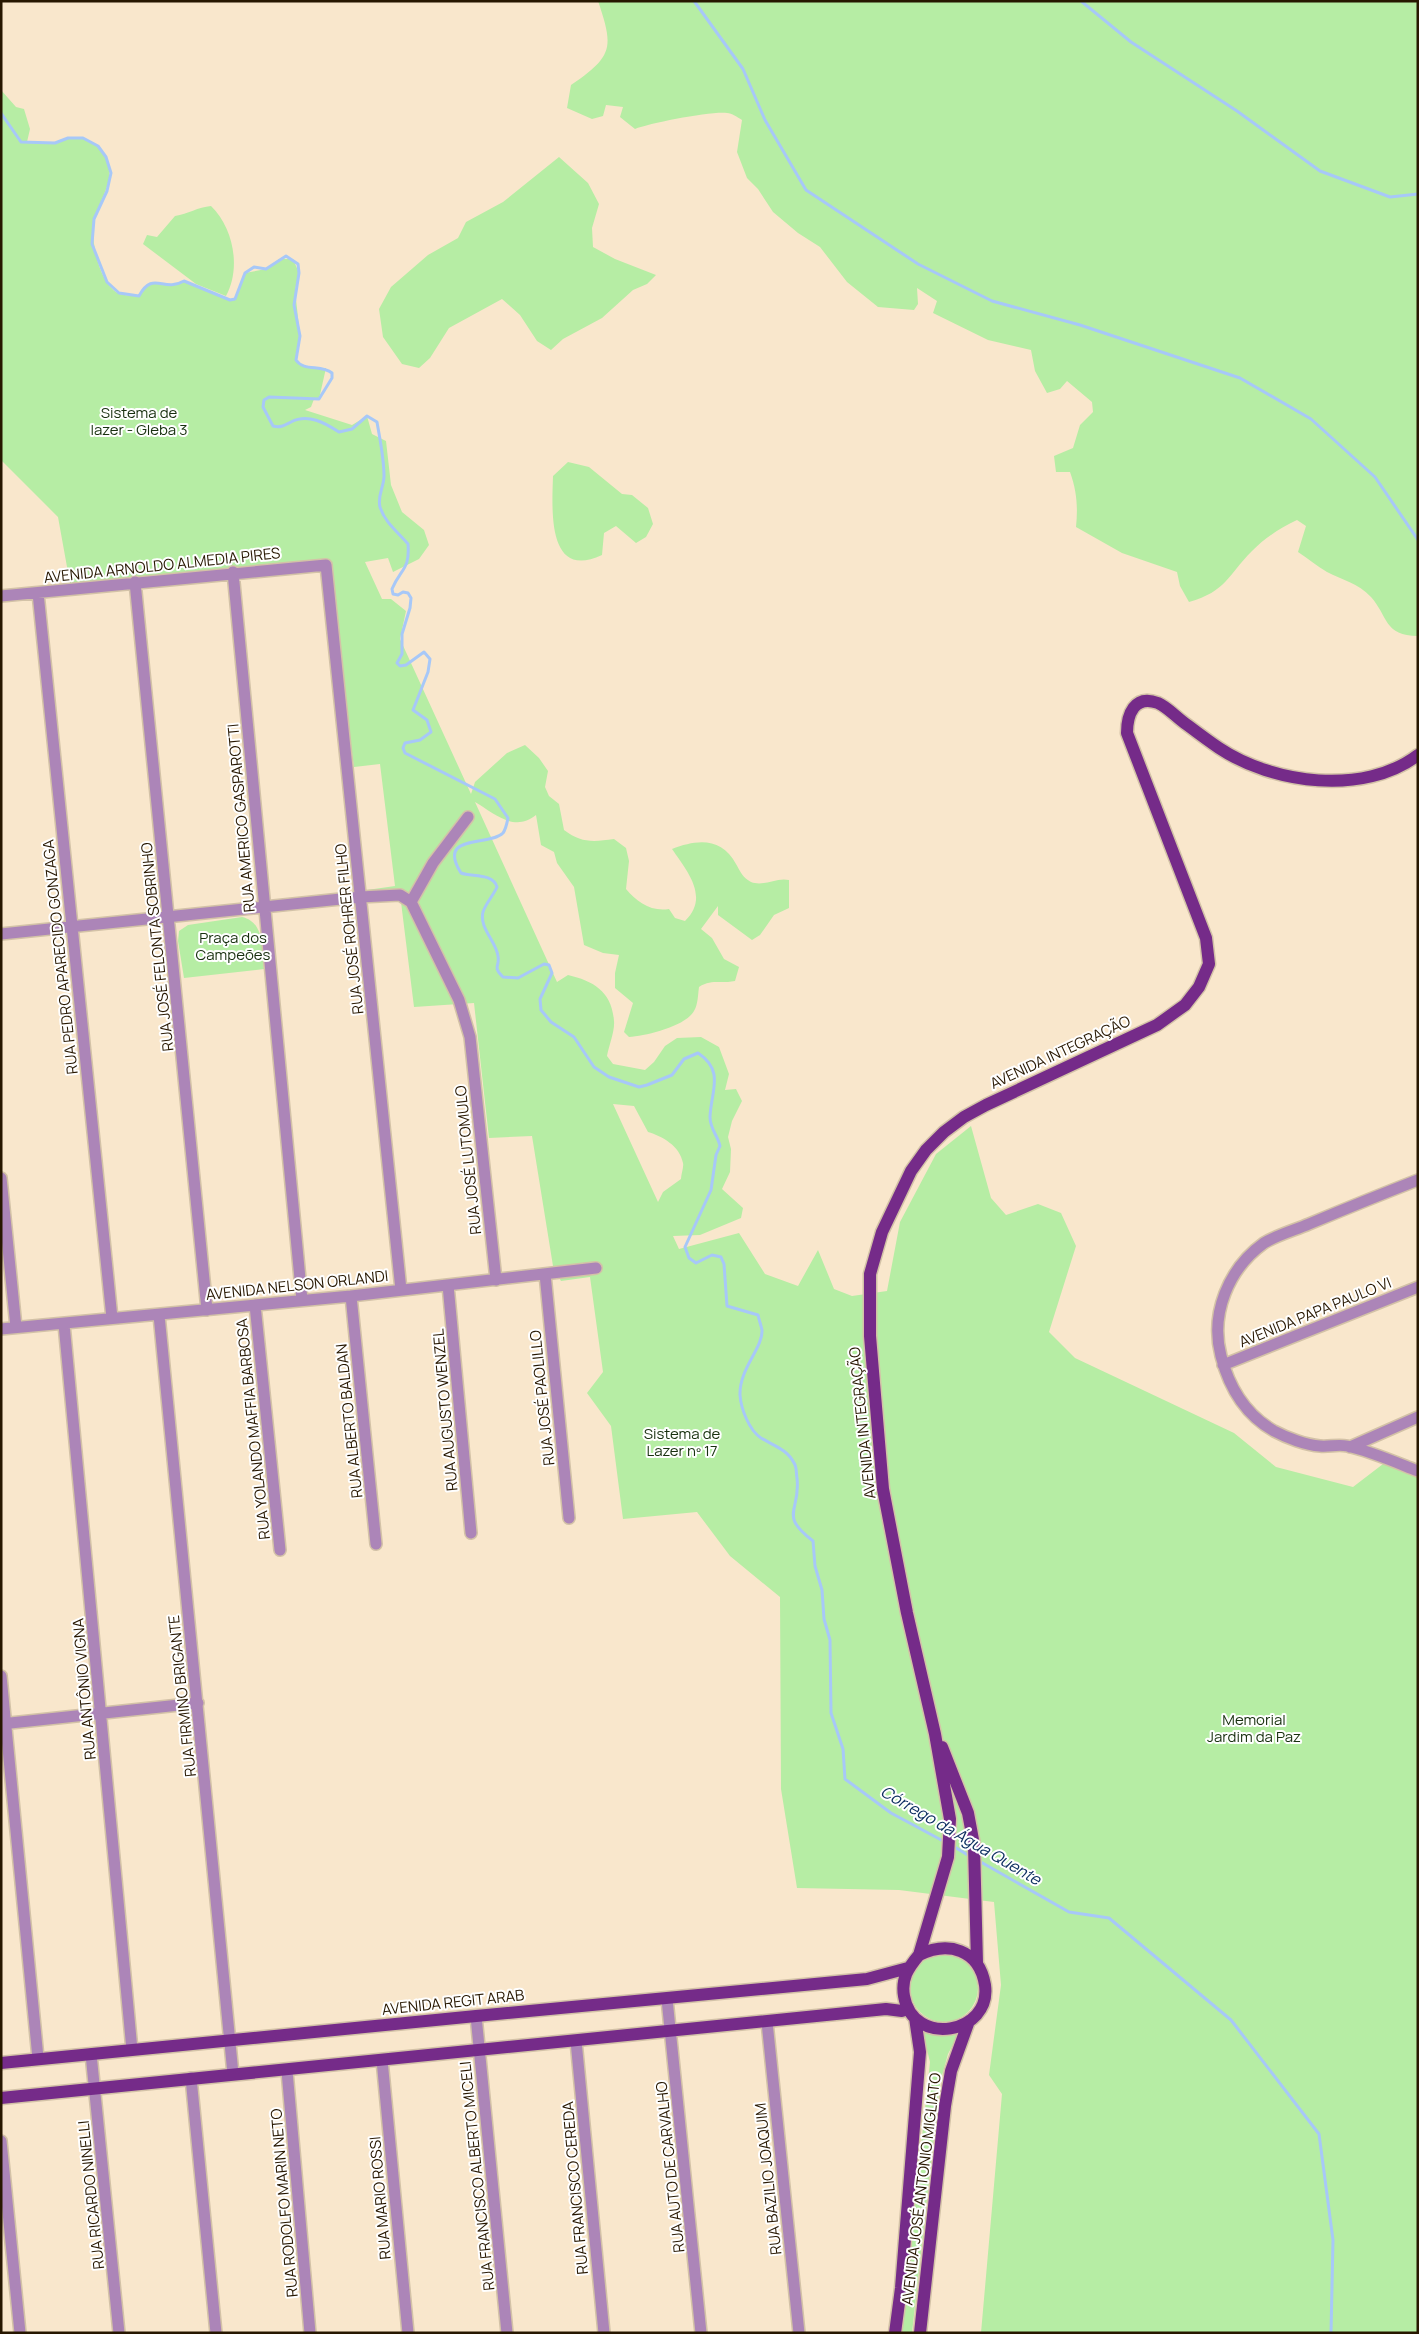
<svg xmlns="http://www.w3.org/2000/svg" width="1419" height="2334" viewBox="0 0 1419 2334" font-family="Manrope,sans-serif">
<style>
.green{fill:#b6eda4;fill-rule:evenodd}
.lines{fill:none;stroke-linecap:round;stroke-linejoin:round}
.stream{stroke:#a7c8f8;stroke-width:3}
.minor-casing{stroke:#d3c2a7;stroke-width:14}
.major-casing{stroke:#d3c2a7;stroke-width:15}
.minor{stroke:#ac85b8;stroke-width:11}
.major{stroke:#752b89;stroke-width:12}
.labels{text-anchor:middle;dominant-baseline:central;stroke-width:4;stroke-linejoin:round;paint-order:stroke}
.park-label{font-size:15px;fill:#18300f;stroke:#fff}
.street-label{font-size:15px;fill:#271700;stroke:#fff}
.water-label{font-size:16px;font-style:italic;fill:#0e3061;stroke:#fff}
</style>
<rect width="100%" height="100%" fill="#f9e7cc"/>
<path class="green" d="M598,1l820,1v634c-34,0 -30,-20 -47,-39 -13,-14 -29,-17 -44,-25 -10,-6 -20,-14 -29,-20l8,-26 -9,-6c-17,8 -32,18 -45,31 -25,25 -25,40 -63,51l-9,-16 -3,-14 -55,-19 -46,-26c2,-19 1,-36 -6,-55h-14l-2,-16 19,-8 7,-23 13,-13 -1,-10 -25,-21 -7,8 -13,4 -12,-22 -4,-21 -43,-10 -55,-27 4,-12 -20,-13 1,16 -4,6 -36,-3 -31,-25 -27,-35 -22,-14 -25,-21 -15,-23 -11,-11 -10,-26 5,-32c-5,-3 -10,-7 -15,-7 -16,-2 -77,10 -92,16l-15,-12 3,-10 -17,-2 -3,11 -11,3 -25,-11 4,-23c42,-29 43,-37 27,-84z
M1,90l15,17 8,2 6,20 -3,13c9,0 18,2 27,1 10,-2 18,-8 29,-5 7,2 15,8 19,13 18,24 -1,44 -7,67 -6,19 4,68 25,76 5,2 13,1 19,2 14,-26 24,-3 45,-15l46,19 5,-1 10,-26 21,-4 13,-10h14l6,14 -4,17 5,46 -4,24 11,8h19l-7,31h-5l-3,8 -6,3 47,15 15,-9 5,18 14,7 5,44 11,27 22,18 5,15 -10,14 -26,13 -5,-14 -23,4 17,37h9l15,12 -6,28 71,155 4,-12 32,-29 18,-8 14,13 9,13 -3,16 4,9 10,8 5,26c17,13 29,12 50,9l12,9 3,13 -3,28c11,13 25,23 43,20l6,9 10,3c25,-24 2,-50 -13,-72 25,-10 50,-12 64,15 4,7 7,14 15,18 13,5 25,-5 38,-2v28l-15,7 -14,20 -8,5 -34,-25v-9l-17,23 11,9 12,21 15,8 -4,14c-15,3 -23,-2 -36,6 -1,7 -1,18 -5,24 -8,15 -48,25 -65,26l-5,-5 9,-29 -18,-15v-15l4,-18 -16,-2 -19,-8 -10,-58 -17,-24 -3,-11 -13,-7 -5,-30c-22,18 -42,-2 -61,-13l82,180 11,-7c26,6 44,17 46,46 1,10 -5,24 -7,35l6,8 32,6 9,-8 11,-16 12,-8 24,-1 18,10 10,27 -4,16 11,-1 6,12 -10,20 -4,16 3,12 -1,23 -8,17 21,19 -2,10 -41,17 -27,1 6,13 60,-16 26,41 33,12 20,-36 16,39 18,7 35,-5 13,-69 36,-68 35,-28 20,72 15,17 32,-11 23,9 15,33 -27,86 26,26 159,75 42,34 77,20 30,-23 35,13v856h-437l21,-239 -13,-19 12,-90 -7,-83 -95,-12 -102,-2 -16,-99 -1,-192 -50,-41 -33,-44 -74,7 -12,-93 -24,-33 16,-21 -13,-95 -29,4 -8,-15 -21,-130 -43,2 -15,-135 -60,4 -13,-105h-34v-12l28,-4 -15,-122 -26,3 -28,-202 -255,24 -13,-72 -57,-57zM613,1104l21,2 14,26c14,4 32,14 35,31 1,4 -2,11 -2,16l-18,13 -5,10z
M559,157l29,26 11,21 -7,24 1,19 22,12 41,16 -9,9 -14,6 -31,28 -39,21 -12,11 -14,-9 -17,-26 -18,-16 -53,29 -19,30 -11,10 -17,-4 -19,-27 -4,-28 12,-22 37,-32 30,-17 8,-16 37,-20z
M211,206c23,22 30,63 15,90l-30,-12 -53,-40 4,-9 10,2 18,-21c13,-2 23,-9 36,-10z
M568,462l21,5 33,27 10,1 16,13 5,16 -7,13 -10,6 -20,-17 -12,7 -2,22c-55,26 -50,-45 -49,-79z
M242,917c23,5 20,33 22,52l-80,9 -6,-37 1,-10 9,-6z
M910 1988a34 34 0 1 1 68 0a34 34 0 1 1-68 0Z
M922,2029l37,4 -11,21 -8,29 -28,250h-11l29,-271z"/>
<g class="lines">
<path class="stream" d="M694,1l49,68 22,51 41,70 112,74 74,37 88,24 160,53 71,41 64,58 43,63
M1081,1l50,41 106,69 83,60 70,26 28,-3
M1,113l20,29 34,1 13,-5h15l15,8 8,11 5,16 -4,18 -13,28 -2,25 15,38 12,11 20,3c14,-26 24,-3 45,-15l46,19 5,-1 10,-26 9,-6 12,2 20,-13 12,8 1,9 -5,32 6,31 -4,24c8,12 25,4 36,13v5l-13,21 -50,-2 -5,3 -1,7 10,19c8,2 12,-1 18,-4 17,-9 34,1 48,10l13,-3 15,-13 10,6c3,18 7,36 7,54 0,11 -7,20 -4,31 5,16 18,25 28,37 2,26 -7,24 -16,45l1,5 5,1 5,-3 5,1 3,5 -1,10 -8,26v20l-5,9 3,3 6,-1 18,-13 6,7 -2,13 -15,38 14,10 4,12 -11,8 -15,3 -2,5 2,5 90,46 13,19c-1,5 -2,11 -5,15 -14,14 -67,0 -42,40 11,4 32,0 36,14 -4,9 -11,16 -14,25 -4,16 13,29 15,44 2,11 -6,10 5,21l15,1 26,-14 5,1 3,8 -12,26 1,11 10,12 23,15 20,30 15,10 30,10 8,-2 25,-10 12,-16 14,-6c27,18 13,38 12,64 0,12 8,19 10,29l-4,9 -5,35 -26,57 4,11 7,5 16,-8 9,2 3,7 3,42 31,9c1,5 3,10 4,15 1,18 -23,39 -22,65 1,14 9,35 21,43 13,8 26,11 33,25 3,4 2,10 3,15 4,34 -19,36 16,63l2,25 7,24 2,29 6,21 1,73 12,36 2,30 46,34 54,29
M953,1846l18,11
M979,1861l90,51 40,6 122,102 88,114 14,106 -2,93"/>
<g class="minor-casing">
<path id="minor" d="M233,572l69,728
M135,582l72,728
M38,593l74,725
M1,596l325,-31 75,725
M411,902l48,98 11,37 26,243
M411,902l22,-39 35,-46
M1,934l359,-37 40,-2 11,7
M1,1178l15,149
M1418,1180c-36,14 -73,29 -109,44 -14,6 -32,11 -45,19 -36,26 -54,71 -43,113 8,31 25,59 53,75 13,7 32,14 46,15 9,1 18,-2 27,0 23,5 48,16 71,25
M545,1274l24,244
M448,1285l23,248
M351,1296l25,248
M255,1305l25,245
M159,1315l74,759
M64,1324l68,726
M1,1329l350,-33 245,-28
M1223,1365l195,-78
M1350,1447l68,-30
M1,1676l37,382
M1,1724l197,-21
M667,1999l34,334
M476,2016l31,317
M767,2022l32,311
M576,2041l28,292
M91,2054l28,279
M382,2060l26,273
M287,2071l23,262
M191,2078l25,255
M1,2141l19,192"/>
</g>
<g class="major-casing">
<path id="major" d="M942,1747l26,66 6,32 3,118
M919,1955c29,-14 60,-6 66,30 7,49 -72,63 -81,11 -3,-17 4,-28 15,-41l29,-98 2,-38 -15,-85 -28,-121 -24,-124 -13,-153v-62l12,-42 29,-61 15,-21 18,-18 20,-15 22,-12 171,-80 28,-20 14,-18 10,-23 -3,-26 -79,-205c0,-18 7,-39 31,-30 9,4 16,12 24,18 12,9 25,19 37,27 54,36 145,48 199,7
M1,2063l475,-47 391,-37 41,-11
M1,2098l885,-89 16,2 5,-2
M895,2333l6,-45 19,-236 -5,-34
M920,2333l25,-227 6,-35 18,-50"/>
</g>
<use href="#minor" class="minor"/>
<use href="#major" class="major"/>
</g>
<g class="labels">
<g class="park-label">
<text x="139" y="412">Sistema de<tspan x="139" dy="17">lazer - Gleba 3</tspan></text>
<text x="233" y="937">Praça dos<tspan x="233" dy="17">Campeões</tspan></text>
<text x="682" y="1433">Sistema de<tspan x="682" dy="17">Lazer nº 17</tspan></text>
<text x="1254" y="1719">Memorial<tspan x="1254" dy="17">Jardim da Paz</tspan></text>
</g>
<g class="street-label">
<text transform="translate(162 565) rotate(-6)">AVENIDA ARNOLDO ALMEDIA PIRES</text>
<text transform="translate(241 818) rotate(-95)">RUA AMERICO GASPAROTTI</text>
<text transform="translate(349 929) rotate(-96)">RUA JOSÉ ROHRER FILHO</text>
<text transform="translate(157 947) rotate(-96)">RUA JOSÉ FELONTA SOBRINHO</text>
<text transform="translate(60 957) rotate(-96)">RUA PEDRO APARECIDO GONZAGA</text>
<text transform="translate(1060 1052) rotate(-25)">AVENIDA INTEGRAÇÃO</text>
<text transform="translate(468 1160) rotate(-96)">RUA JOSÉ LUTOMULO</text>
<text transform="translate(297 1285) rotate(-6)">AVENIDA NELSON ORLANDI</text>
<text transform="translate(1315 1312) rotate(-22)">AVENIDA PAPA PAULO VI</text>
<text transform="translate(542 1398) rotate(-96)">RUA JOSÉ PAOLILLO</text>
<text transform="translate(445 1410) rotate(-95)">RUA AUGUSTO WENZEL</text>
<text transform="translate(349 1421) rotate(-96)">RUA ALBERTO BALDAN</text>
<text transform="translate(862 1423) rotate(-96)">AVENIDA INTEGRAÇÃO</text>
<text transform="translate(253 1429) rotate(-96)">RUA YOLANDO MAFFIA BARBOSA</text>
<text transform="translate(84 1689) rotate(-95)">RUA ANTÔNIO VIGNA</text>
<text transform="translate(182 1696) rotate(-96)">RUA FIRMINO BRIGANTE</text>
<text transform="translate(453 2002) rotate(-6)">AVENIDA REGIT ARAB</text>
<text transform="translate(670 2167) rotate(-96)">RUA AUTO DE CARVALHO</text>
<text transform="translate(477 2176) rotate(-96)">RUA FRANCISCO ALBERTO MICELI</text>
<text transform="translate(768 2179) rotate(-96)">RUA BAZILIO JOAQUIM</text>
<text transform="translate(575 2188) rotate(-95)">RUA FRANCISCO CEREDA</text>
<text transform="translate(921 2189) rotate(-83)">AVENIDA JOSÉ ANTONIO MIGLIATO</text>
<text transform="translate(91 2195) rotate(-96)">RUA RICARDO NINELLI</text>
<text transform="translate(380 2198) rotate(-95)">RUA MARIO ROSSI</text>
<text transform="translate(284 2203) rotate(-95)">RUA RODOLFO MARIN NETO</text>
</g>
<g class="water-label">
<text transform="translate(961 1835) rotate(30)">Córrego da Água Quente</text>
</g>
</g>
<rect width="1419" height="2334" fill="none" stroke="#271700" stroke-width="5"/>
</svg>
